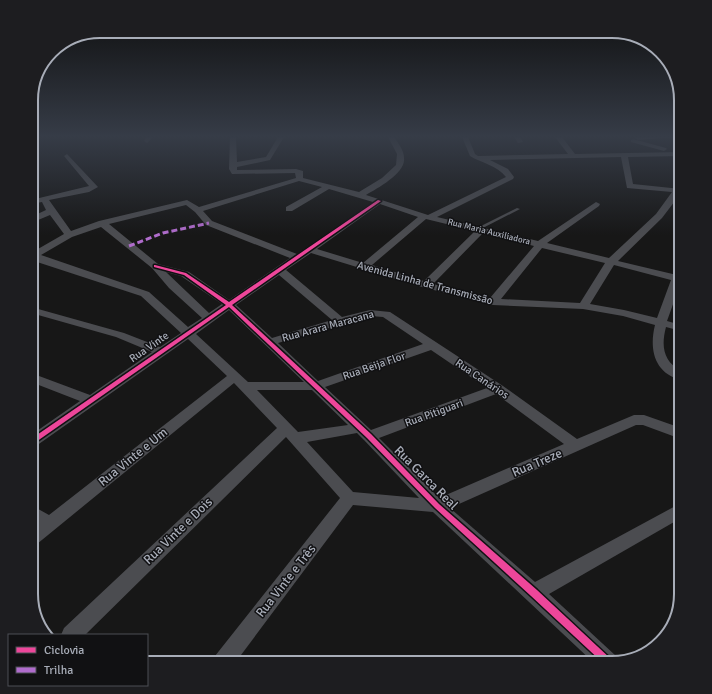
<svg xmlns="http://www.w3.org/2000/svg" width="712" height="694" viewBox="0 0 712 694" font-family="Signika,sans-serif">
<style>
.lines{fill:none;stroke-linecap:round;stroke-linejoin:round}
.lane{fill:#4b4c50;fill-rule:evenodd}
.street{fill:#4b4c50;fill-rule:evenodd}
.quiet{stroke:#b06ccc;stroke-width:3;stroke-dasharray:6 3;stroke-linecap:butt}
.cycleway-casing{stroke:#111113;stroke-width:3}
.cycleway{fill:#ed469a;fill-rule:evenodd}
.labels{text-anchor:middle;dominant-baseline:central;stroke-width:3;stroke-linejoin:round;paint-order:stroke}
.far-street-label{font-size:9px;fill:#a8adb8;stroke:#111113}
.street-label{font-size:11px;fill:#a8adb8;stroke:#111113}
.near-street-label{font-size:13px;fill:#a8adb8;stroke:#111113}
.rim{fill:none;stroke:#a8adb8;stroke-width:2}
</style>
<rect width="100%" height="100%" fill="#171717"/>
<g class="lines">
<path class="lane" d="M517,208l3,1 -41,21h-2l-2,-1z"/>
<path class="street" d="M146,137h7l-6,6 -3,-2z
M230,137h6l1,25 29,-5 12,-20h6l-14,23 -33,7v3l59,-1 7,2v7l56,14 23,-14 14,-13 1,-11 -9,-17h6c4,6 10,13 10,21 2,15 -26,30 -38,37l62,20 78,-38c-9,-12 -25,-14 -36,-21l-8,-19h6l7,17 3,2 90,-2 -13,-17h7l13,17 106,-2v4l-53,1 5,27 48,5v4l-19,25 -44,43 63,15v6l-14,39 14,4v6l-15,-4c-5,19 -3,34 15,44v9c-27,-7 -32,-31 -26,-55l-32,-9 -40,-7 -90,-4 -71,-18 -111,-34 -25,17 56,47 28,-7 20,2 113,74 74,53 57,-24h10l37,13v11l-38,-14h-7l-186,83 85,74 146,-79v15l-132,76 67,62 2,5 -6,2h-18l-161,-151 -80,-7 -118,158h-23l3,-7 125,-158 -54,-61 -201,198h-24l3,-7 213,-200 -43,-45 -197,161 -6,2v-17l6,-5 -6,-3v-16l18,10 178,-139 -39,-37 -152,107 -5,1v-12l49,-34 -49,-19v-9l59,22 62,-43 -36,-15 -85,-24v-6l93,26 36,14 21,-14 -40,-37 -110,-36v-7l33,-19 -14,-19 -19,8v-6l15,-7 -4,-8 -11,2v-4l58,-14 -25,-30 3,-2 31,33 -9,5 -40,8 22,31 28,-10 88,-21 12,7 97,-29 -1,-5 -63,1 -3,-5zM621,157l6,31 45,4 -16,22 -47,44 -62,-15 52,-37 1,-2 -4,-2 -58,39 -101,-24 76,-38 1,-2 -6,-8 -18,-9zM299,181l23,6 -36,20v4h6l37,-22 44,13 -76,52 -85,-33 -9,-10zM380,204l38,13 -55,46 -46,-14zM186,205l9,7 11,13 84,33 -61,42 -40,-28 -31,-8 -49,-40zM426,219l49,12 -51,50 -52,-16zM101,227l51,41 17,20 33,30 -14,9 -39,-35 -108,-37 31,-18zM483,233l51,13 -44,52 -57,-14zM542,248l63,15 -25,40 -79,-4zM614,265l57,15 -14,38 -33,-8 -34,-6zM166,272l15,4 41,28 -13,9zM279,275l53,45 -60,18 -36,-33zM229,310l75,72h-56l-52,-48zM370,316l13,1 40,27 -105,37 -40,-38zM431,350l56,38 -116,42 -46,-43zM257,390h55l36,35 -50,7zM496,394l68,50 -125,54 -60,-60zM357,433l7,7 55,58 -66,-6 -46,-50z
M514,137h6l3,5 -5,1z
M676,137l-38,3 -3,-2v-1z
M633,139l33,9 1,1 -3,2 -33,-9v-2z"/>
<path class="quiet" d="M129,246l34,-13 46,-10"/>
<g class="cycleway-casing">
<path id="cycleway" d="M378,200l3,1 -149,104 139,129 68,70 98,86 75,70 1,3h-10l-72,-67 -96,-88 -68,-70 -138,-131 -196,137h-2v-5l195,-134 -42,-30 -30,-8v-2h1l31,8 43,29z"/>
</g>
<use href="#cycleway" class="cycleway"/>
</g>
<linearGradient id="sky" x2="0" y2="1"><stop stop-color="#0d0d0d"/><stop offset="0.58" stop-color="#363c47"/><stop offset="1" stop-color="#363c47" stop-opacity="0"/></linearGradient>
<rect width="712" height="235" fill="url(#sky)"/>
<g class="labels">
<g class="far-street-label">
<text transform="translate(489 232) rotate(14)">Rua Maria Auxiliadora</text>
</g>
<g class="street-label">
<text transform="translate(425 283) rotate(15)">Avenida Linha de Transmissão</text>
<text transform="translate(328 326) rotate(-15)">Rua Arara Maracana</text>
<text transform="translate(149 347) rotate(-35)">Rua Vinte</text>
<text transform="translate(374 366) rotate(-19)">Rua Beija Flor</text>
<text transform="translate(482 379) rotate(34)">Rua Canários</text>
<text transform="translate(434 413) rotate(-20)">Rua Pitiguari</text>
</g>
<g class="near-street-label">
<text transform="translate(133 457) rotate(-39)">Rua Vinte e Um</text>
<text transform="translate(537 463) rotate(-23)">Rua Treze</text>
<text transform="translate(426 478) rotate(45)">Rua Garca Real</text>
<text transform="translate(178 531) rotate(-44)">Rua Vinte e Dois</text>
<text transform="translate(286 581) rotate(-52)">Rua Vinte e Três</text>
</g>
</g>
<path d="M0 0H712V694H0ZM100 38H612A62 62 0 0 1 674 100V594A62 62 0 0 1 612 656H100A62 62 0 0 1 38 594V100A62 62 0 0 1 100 38Z" fill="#1d1d20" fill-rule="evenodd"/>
<path class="rim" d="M100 38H612A62 62 0 0 1 674 100V594A62 62 0 0 1 612 656H100A62 62 0 0 1 38 594V100A62 62 0 0 1 100 38Z"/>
<rect x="8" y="634" width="140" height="52" fill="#111113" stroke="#4d4f55"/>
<rect x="16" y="647" width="20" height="6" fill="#ed469a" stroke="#4d4f55"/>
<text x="44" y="654" font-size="12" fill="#a8adb8">Ciclovia</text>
<rect x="16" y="667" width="20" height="6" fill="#b06ccc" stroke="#4d4f55"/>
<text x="44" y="674" font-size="12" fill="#a8adb8">Trilha</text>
</svg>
